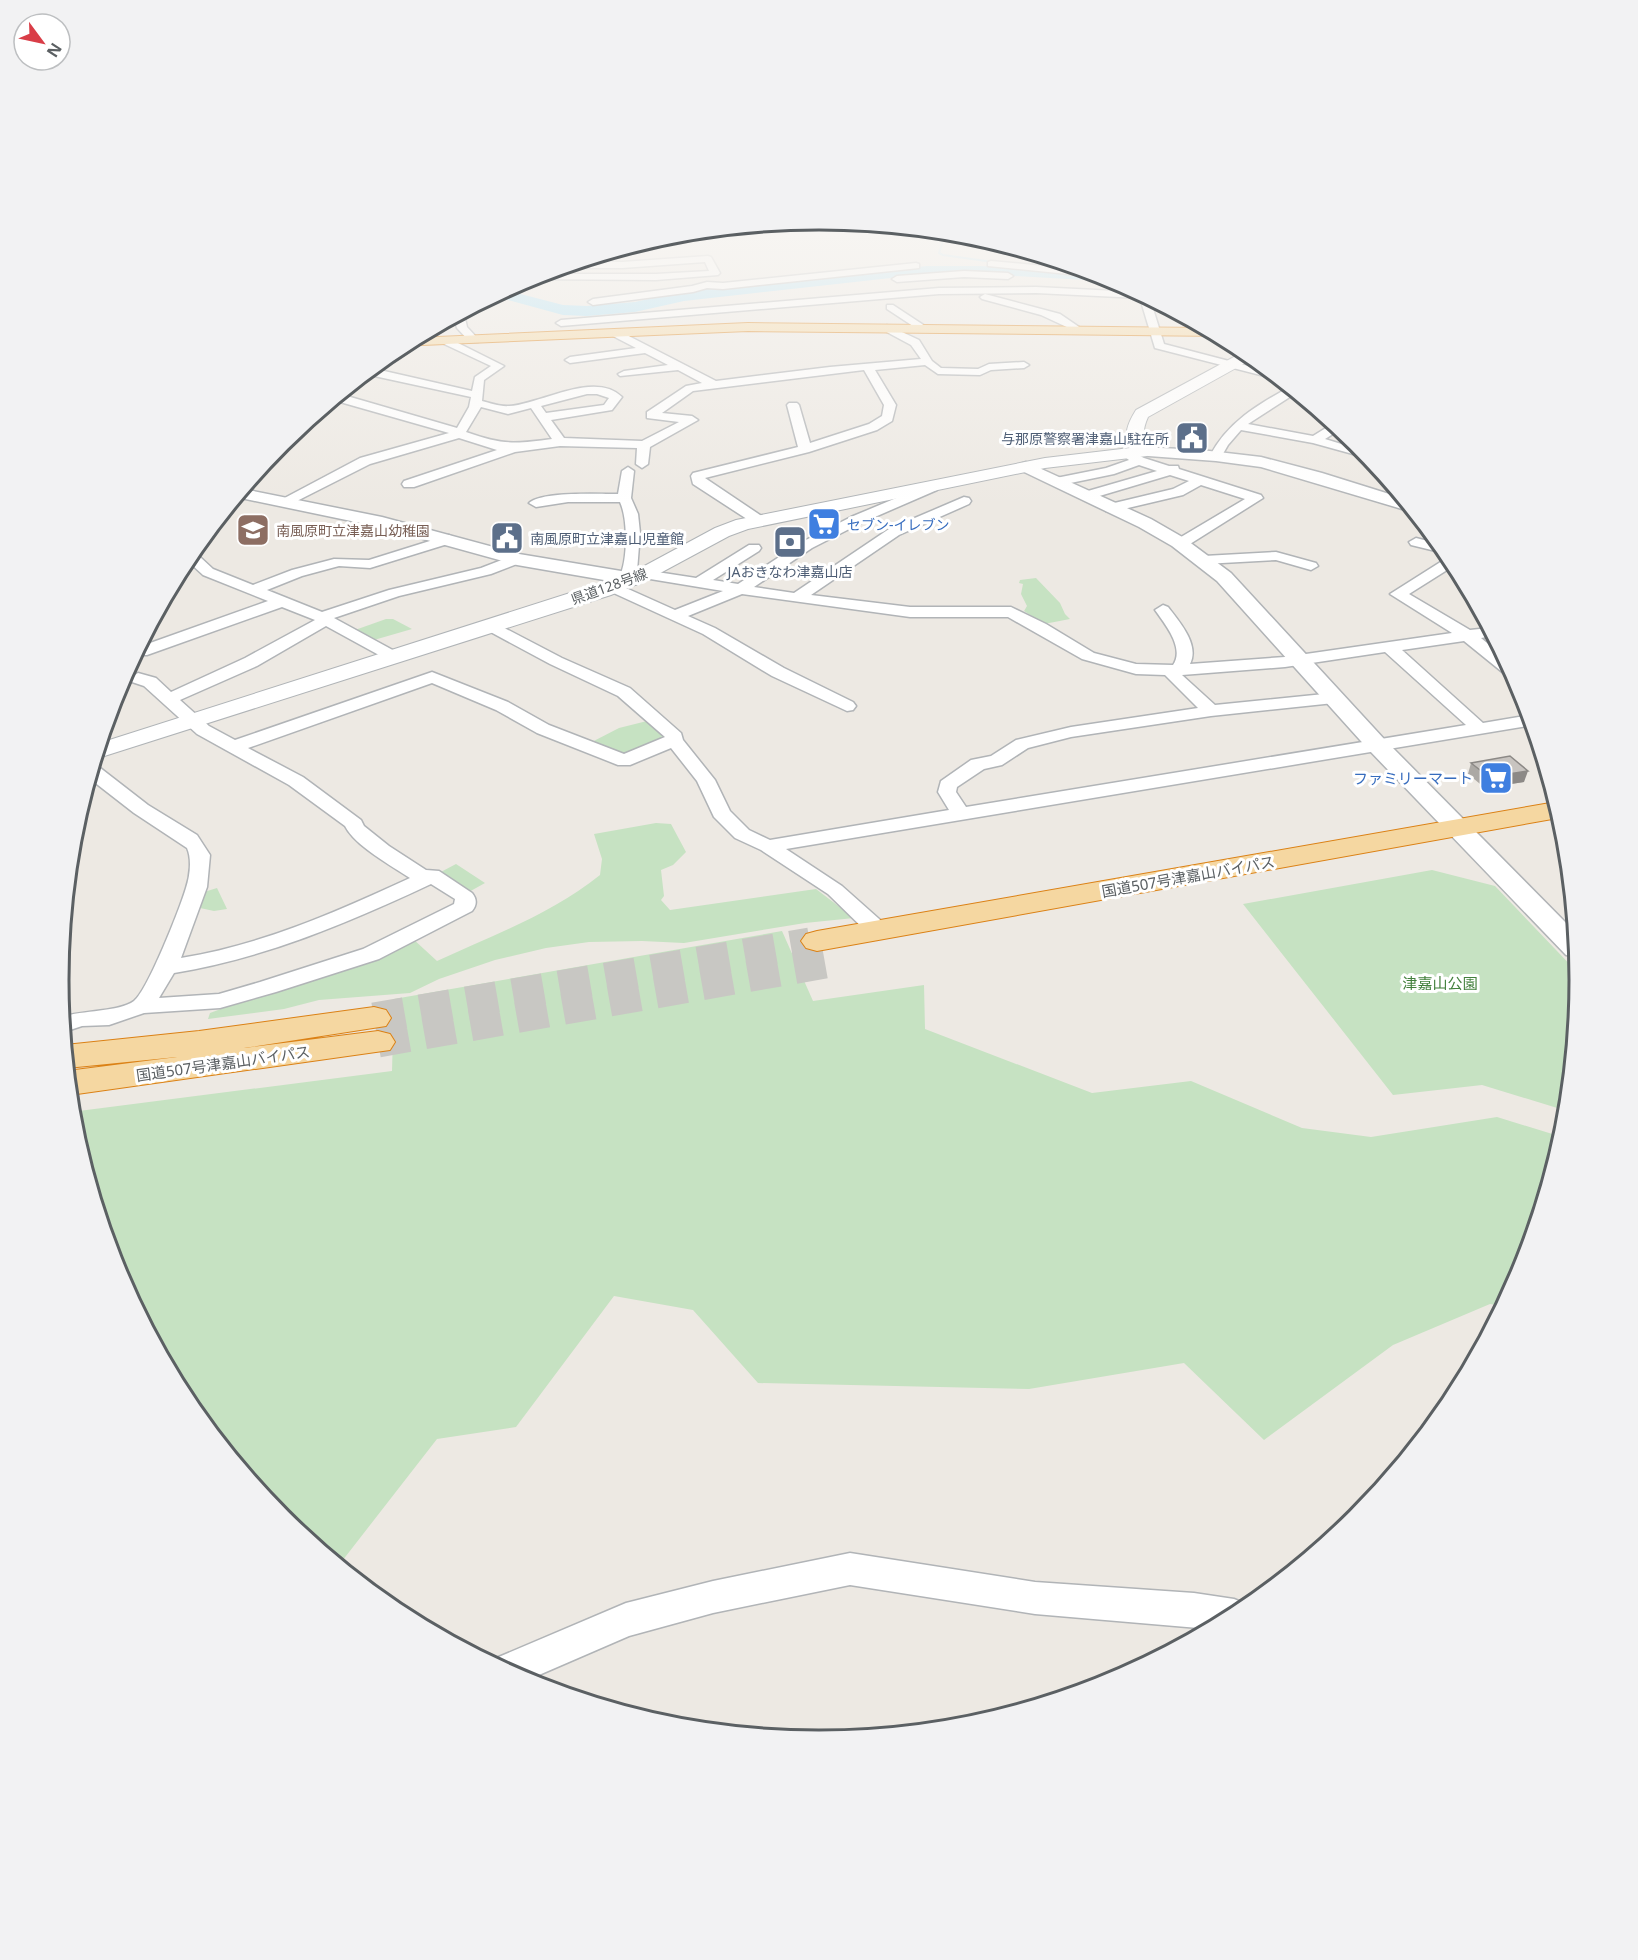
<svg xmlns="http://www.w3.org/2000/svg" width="1638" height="1960" viewBox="0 0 1638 1960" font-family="'Noto Sans','Noto Sans JP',sans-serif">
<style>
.green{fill:#c6e2c2}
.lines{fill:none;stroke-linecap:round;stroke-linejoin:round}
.stream{stroke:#a9e0f7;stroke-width:2}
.river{fill:#a9e0f7;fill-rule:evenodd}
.trunk-tunnel{stroke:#c8c7c3;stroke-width:31;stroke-dasharray:31 16;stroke-linecap:butt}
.minor-casing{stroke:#b1b4b7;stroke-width:3}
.tertiary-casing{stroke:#b1b4b7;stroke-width:3}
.secondary-casing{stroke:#b0b4b7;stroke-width:2}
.trunk-casing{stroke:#db8115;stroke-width:2}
.minor{fill:#fff;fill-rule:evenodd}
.tertiary{fill:#fff;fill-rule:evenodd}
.secondary{fill:#fff;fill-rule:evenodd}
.trunk{fill:#f5d7a1;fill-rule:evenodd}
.wall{fill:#aca9a5}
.shaded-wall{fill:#8c8986}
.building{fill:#c8c4c0;stroke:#8c8986;stroke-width:1.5}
.labels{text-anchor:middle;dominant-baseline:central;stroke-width:6;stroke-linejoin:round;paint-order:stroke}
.far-service-label{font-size:14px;fill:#4e5e75;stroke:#fff;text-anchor:end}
.far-shop-label{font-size:14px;fill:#366cbe;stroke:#fff;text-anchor:start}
.far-education-label{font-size:14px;fill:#785e54;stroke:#fff;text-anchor:start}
.far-street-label{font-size:14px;fill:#5b6063;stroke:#fff}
.shop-label{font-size:15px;fill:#366cbe;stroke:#fff;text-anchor:end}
.street-label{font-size:15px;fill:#5b6063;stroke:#fff}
.park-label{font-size:15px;fill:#43803d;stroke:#fff}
.rim{fill:none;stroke:#5b6063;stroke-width:3}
</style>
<rect width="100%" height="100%" fill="#ede9e3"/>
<path class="green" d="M1036,578l24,25 5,11 5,5 -26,5 -20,-13 3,-5 -6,-12 2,-10 -4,-1 1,-3z
M386,619h7l19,10 -38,11 -19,-10z
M647,721l18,16 -41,20 -38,-12 33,-17z
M656,823l15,1 15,28 -13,13 -12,5 3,26 -3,4 9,10 146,-21 38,29 -49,5 -121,20 -42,-2 -53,1 -43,6 -51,12 -56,19 -29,14 -91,7 -35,9 -76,10 2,-6 202,-75 25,23c57,-26 114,-47 163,-86l2,-16 -8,-25z
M456,864l29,19 -18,10 -30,-19z
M1432,870l63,16 84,88 -12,137 -85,-26 -89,10 -150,-191z
M217,888l10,21 -13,2 -14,-3 4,-16z
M782,931l31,70 111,-16 1,44 167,64 99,-12 111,47 69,9 126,-20 65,20 -41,134 -18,35 -13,-2 -97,41 -129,95 -80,-77 -155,26 -271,-6 -65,-73 -79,-14 -98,131 -79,12 -98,126 -58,-47 -95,-116 -70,-131 -43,-143 -2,-16 321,-41 2,-72z"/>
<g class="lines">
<path class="stream" d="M912,231l19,2 12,8 -4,12 4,2 43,6 23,11"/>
<path class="river" d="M927,266h54l116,7 22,9 -138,-8h-54l-243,27 -49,11 -48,4 -24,-1 -70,-19 12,-6 58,15 24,1 48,-4 49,-11z"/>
<path class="trunk-tunnel" d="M374,1018l436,-75
M378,1042l447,-79"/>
<g class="minor-casing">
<path id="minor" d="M708,256l3,1 9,16 -2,2 -62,5 -131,-1 13,-5h118l53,-3 -4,-9 -83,6h-47l-5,-3 10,-4 42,1z
M991,261l95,9 16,5 -4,2 -110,-11v-4z
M916,263l3,1v4l-196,21 -16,-1 -14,4 -100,13 -5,-3 5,-3 99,-13 15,-4 16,1z
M964,271l44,2 5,3 -5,3 -44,-2 -67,5 -5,-3 5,-3z
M1036,287l101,5 13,7 14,45 107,28 9,8 -125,-32 -15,-50 -104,-5 -97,1 -378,32 -5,-3 5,-3 378,-32z
M985,294l75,20 22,15 -3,4h-8v-4l-30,-14 -59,-16 -2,-2z
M887,305h6l35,23 -9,2 -32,-21z
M461,313l4,5 2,9 12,13 -1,2h-8l-13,-14 -3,-11z
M887,325l32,15 13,21 9,7 37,1 11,-5 35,-2 5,3 -5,3 -33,2 -11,5 -42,-1 -13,-9 -50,5 21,35 -4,16 -15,9 -68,22 -104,26 58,39 2,3 -2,3h-10l-60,-39 -2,-8 2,-3 105,-26 -11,-42 2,-2h8l2,2 11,38 59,-19 13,-8 2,-11 -20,-35 -171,21 -31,22 30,3 6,4 -48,27 -2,17 -6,4 -6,-4 1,-16 -77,-2 -45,6 -101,35h-10l-2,-3 2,-3 93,-31 -38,-12 -89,26 -81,41 -5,1 -7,-4 83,-44 89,-25 -116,-33 7,-6 117,34 12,-21 2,-10 -106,-23 6,-6 101,23 3,-14 16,-11 -49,-23v-4h8l54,27 -20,14 -2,21c8,2 19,6 27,5 32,-2 86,-36 113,-9l-10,13 -61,10 13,18 78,3 37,-19 -32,-4v-6l39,-26 16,-3 -24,-13 -58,6 -2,-2 6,-3 44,-6 -23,-12 -75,10 -5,-3 5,-3 66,-9 -25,-13v-4h8l97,50 114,-14 91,-8 -10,-14 -28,-15 -1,-2zM587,394h10l12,4 -5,7 -58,8 -5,-7zM481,407l27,7 23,-6 21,31c-37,5 -50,6 -86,-7z
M1290,387l6,6 -48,31 65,12 21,-13 7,6 -16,10 39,12 7,8 -58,-16 -72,-13 -13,15 -8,14h-8l-2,-3c17,-33 48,-52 80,-69z
M1124,448l20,10 25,8h9l1,3 82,26 2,3 -73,46 -12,2 -7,-4 2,-3 8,-2 64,-38 -44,-14 -18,10 -72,17 -5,-1 -2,-3 2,-3 67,-16 16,-8 -19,-6 -84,25 -7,-4 2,-3 76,-22 -18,-6 -25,9 -58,12 -7,-4 2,-3 55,-11 23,-8 -11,-8z
M628,467l6,4 -3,27 7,16 2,19 -3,38 -6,10 -5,1 -7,-4c9,-17 9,-59 1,-76h-52l-32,5 -7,-4c12,-12 71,-9 89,-9l4,-23z
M932,483l5,1 2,3 -2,3 -76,33 -49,25 -58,39 40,6 95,-64 75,-32 5,1 2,3 -2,3 -70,31 -88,60 99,12h101l35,17 48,29 42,11 37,1c12,-17 -8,-41 -18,-55l8,-5 5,2c11,14 32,38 22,57l95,-7 167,-24 -62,-39 60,-38 5,9 -46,29 61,36 19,-2 4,8 -12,2 23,19 10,18h-8l-42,-34 -62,9 81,73 47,-8 3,10 -747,124 56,37 45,40 3,5 -3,5 -8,2 -8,-2 -43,-42 -67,-44 -26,-12 -21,-21 -17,-36 -26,-33 -41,17h-12l-81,-32 -41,-23 -64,-27 -184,65 55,29 58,43 3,6 25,20 37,24 13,1 33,22c5,6 5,12 0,18l-93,48 -103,33 -56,16 -76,5 -35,12 -27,1 -18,6 -2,-15c20,-7 57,-5 72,-16 14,-11 46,-93 52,-113 4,-12 6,-29 1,-40l-53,-35 -45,-35 4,-12 6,1 49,38 49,30 13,20 -3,32 -26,71c81,-13 155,-46 229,-80 -18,-12 -55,-32 -65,-52l-56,-41 -92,-51 -53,-48 -12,-4 -2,-4 8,-5 18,5 15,14 74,-34 70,-38 -33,-13 -135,48h-12l4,-8 129,-46 -65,-26 -12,-11 -9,2 7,-10h10l14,13 40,16 39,-15 42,-11 35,1 80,-25 7,4 -2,3 -84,26 -31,-2 -37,10 -35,14 55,22 67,-22 92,-22 31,-12h10l2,3 -2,3 -31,12 -92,22 -65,22 66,36 2,3 -2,3h-12l-62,-34 -69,40 -77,34 29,26 26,14 197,-68 76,30 41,23 75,29 41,-17 -47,-41 -68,-32 -65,-35 -2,-3 2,-3 6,-2 71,37 68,30 51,45 2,7 32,40 15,31 19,19 21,10 179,-30 -11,-18 3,-11 30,-21 20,-4 25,-16 55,-13 127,-19 -33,-33 -29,-1 -54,-15 -74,-42h-98l-168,-23 -54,22 27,12 69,40 69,34 3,4 -3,4 -6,1 -75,-35 -69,-42 -96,-44 -3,-3 8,-5 5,2 58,26 48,-19 -79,-13 -7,-4 2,-3 5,-1 52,8 53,-33h10l2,3 -2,3 -46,29 25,4 64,-42 49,-25zM1385,652l81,73 -500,82 -10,-15 1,-5 27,-18 18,-4 26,-17 43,-11 140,-21 123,-13 6,-1 3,-4 -3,-4 -6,-1 -119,12 -33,-30 103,-8zM431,884l24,15 -1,5 -91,45 -103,33 -41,12 -60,4 15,-25c91,-15 174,-50 257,-89z
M1416,538l24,6 8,10 -37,-9 -2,-3z
M1276,552l40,11 2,3 -7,4 -35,-10 -72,4 -7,-4 7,-4z
M850,1553l185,29 159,11 40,6 12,5 2,3 -38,22 -175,-15 -185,-29 -137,28 -84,23 -104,45 -33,-17 2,-5 132,-56 87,-22z"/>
</g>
<g class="tertiary-casing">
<path id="tertiary" d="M1141,447l60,3 60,7 61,16 80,25 10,11h-10l-141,-42 -45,-6 -81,-6 -2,-3z
M1026,462l125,57 33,19 47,35 154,167 190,192 2,25 -11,-2 -197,-205 -152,-169 -45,-35 -33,-19 -119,-57 -2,-3 2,-3z
M243,489l139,28 137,37 114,19 7,2 2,4 -2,4 -7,2 -116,-20 -137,-38 -144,-30z"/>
</g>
<g class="secondary-casing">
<path id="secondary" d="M1245,351l9,7 -106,59c-6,13 -6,23 2,35l-3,4 -102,12 -297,61 -19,7 -78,42 -40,17 -516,164 5,-16 495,-158 42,-15 78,-42 21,-8 309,-62 85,-10c-7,-14 -2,-25 6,-38z"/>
</g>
<g class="trunk-casing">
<path id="trunk" d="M748,323l457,5 15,8 -472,-5 -349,15 16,-8z
M1556,802l5,16h-3l-741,133 -11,-3 -5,-7 5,-7 11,-3z
M374,1007l12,3 5,8 -5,8 -142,22 134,-17 12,3 5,8 -5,8 -320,45 -3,-24 110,-14 -110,11 -2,-23 134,-14z"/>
</g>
<use href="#minor" class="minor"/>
<use href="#tertiary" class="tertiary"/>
<use href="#secondary" class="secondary"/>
<use href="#trunk" class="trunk"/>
</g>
<path class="wall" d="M1471,763l53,19 -39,6 -17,-14z"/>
<path class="shaded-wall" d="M1528,771l-4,11 -39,6 4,-11z"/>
<path class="building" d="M1510,756l18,15 -39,6 -18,-14z"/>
<linearGradient id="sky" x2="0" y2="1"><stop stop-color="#8fc6ee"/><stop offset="0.46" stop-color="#f7f5f2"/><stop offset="1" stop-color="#f7f5f2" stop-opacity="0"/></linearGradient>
<rect width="1638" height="506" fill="url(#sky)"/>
<defs>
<g id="civic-square" transform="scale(1.725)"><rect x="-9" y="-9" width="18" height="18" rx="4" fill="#5c6f8a" stroke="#fff"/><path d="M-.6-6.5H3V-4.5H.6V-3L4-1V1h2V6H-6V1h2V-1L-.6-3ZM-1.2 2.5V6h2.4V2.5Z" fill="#fff"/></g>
<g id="supermarket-square" transform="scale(1.725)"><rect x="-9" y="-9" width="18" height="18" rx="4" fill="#3f7fe0" stroke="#fff"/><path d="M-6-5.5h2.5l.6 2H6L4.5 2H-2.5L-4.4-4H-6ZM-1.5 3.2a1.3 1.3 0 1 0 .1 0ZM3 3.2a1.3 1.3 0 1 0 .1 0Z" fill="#fff"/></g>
<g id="school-square" transform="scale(1.725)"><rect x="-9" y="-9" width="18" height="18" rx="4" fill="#8d6e63" stroke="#fff"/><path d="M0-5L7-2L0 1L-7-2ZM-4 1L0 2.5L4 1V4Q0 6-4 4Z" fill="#fff"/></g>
<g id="bank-square" transform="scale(1.725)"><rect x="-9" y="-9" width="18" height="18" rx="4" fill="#5c6f8a" stroke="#fff"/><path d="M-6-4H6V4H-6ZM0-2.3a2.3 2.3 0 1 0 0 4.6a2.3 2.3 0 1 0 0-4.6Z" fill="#fff"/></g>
</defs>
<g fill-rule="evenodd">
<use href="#civic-square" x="1192" y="438"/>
<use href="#supermarket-square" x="824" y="524"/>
<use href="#school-square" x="253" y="530"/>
<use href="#civic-square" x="507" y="538"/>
<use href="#bank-square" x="790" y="542"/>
<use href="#supermarket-square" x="1496" y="778"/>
</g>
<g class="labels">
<g class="far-service-label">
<text x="1169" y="438">与那原警察署津嘉山駐在所</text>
<text x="530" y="538" text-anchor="start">南風原町立津嘉山児童館</text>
<text x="790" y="571" text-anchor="middle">JAおきなわ津嘉山店</text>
</g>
<g class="far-shop-label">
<text x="847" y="524">セブン-イレブン</text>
</g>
<g class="far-education-label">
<text x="276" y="530">南風原町立津嘉山幼稚園</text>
</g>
<g class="far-street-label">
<text transform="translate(609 586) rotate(-20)">県道128号線</text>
</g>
<g class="shop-label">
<text x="1473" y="778">ファミリーマート</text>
</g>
<g class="street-label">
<text transform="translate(1188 876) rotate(-10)">国道507号津嘉山バイパス</text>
<text transform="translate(223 1063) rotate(-8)">国道507号津嘉山バイパス</text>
</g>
<g class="park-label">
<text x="1440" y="983">津嘉山公園</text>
</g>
</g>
<path d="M0 0H1638V1960H0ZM69 980a750 750 0 1 1 1500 0a750 750 0 1 1-1500 0Z" fill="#f2f2f3" fill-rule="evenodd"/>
<path class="rim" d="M69 980a750 750 0 1 1 1500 0a750 750 0 1 1-1500 0Z"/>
<g transform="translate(42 42) rotate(123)"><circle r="28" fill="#ffffff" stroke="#bdbfc1" stroke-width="1.5"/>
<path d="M0-4.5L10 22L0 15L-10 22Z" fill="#d93d47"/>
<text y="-9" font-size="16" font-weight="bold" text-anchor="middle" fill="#5b6063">N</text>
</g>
</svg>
